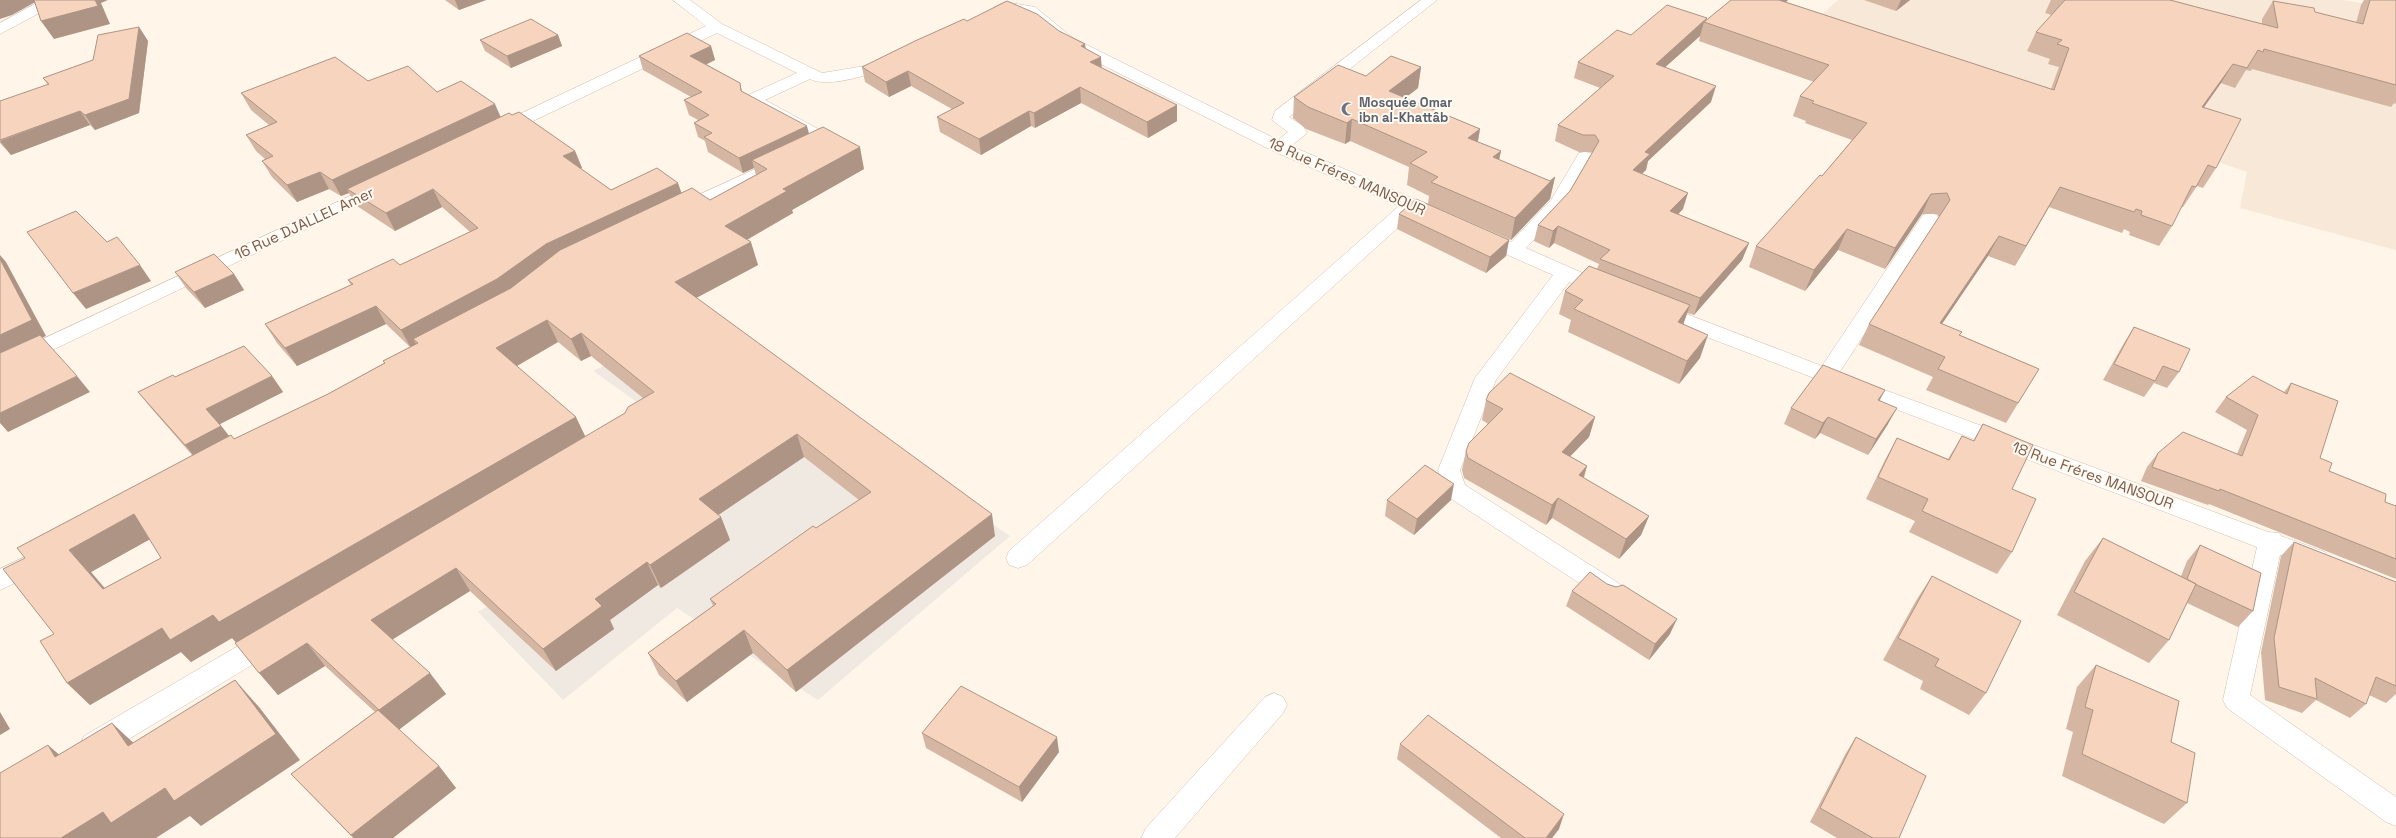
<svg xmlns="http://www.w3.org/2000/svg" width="2396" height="838" viewBox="0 0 2396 838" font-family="'Space Grotesk',sans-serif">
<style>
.residential{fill:#f7e8d7}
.industrial{fill:#f0e9e2}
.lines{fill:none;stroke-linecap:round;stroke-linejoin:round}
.minor-casing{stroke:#d3bdad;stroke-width:1}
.minor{fill:#fff;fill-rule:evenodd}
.wall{fill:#d4b6a3;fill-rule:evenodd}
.shaded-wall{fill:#ad9485}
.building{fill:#f7d4be;stroke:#ad9485;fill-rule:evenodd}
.labels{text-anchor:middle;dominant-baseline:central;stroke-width:4;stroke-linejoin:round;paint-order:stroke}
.far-worship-label{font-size:13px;font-weight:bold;fill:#5b616d;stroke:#fffaf2;text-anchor:start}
.street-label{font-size:15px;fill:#7d5b48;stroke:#fffaf2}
</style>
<rect width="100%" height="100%" fill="#fff6e9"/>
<path class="residential" d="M1838,0h505l53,9v241l-156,-42 7,-36 -433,-150z"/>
<path class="industrial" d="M693,320l317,216 -192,164 -141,-92 -114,92 -85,-88 184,-116 -7,-81 -62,-44z"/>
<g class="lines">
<g class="minor-casing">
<path id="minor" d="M42,0h18l-2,3 -58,31v-11z
M673,0h17l32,24 100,49 43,-7 24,-10 6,2 2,3 -2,3c-19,9 -66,25 -85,15l-45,21 68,37 3,4c-6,8 -18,12 -27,10l-3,-4 8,-6 -68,-37 -2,-4 2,-4 51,-23 -80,-40 -211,101h-12l-3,-4 3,-4 212,-100z
M1421,0h16l-148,117 14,9 4,7 -16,13 153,66 2,4 -2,4 -7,2 -23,-9 -387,352 -9,3 -9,-3 -3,-7 3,-7 390,-345 -126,-55 -212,-107 -35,-30 -19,-2 -8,3 -5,-2 -3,-3 3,-3 11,-5 30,5 38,31 205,102 10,-8 -16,-12 3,-9z
M1585,152l6,1 3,4 -29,50 -39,41 86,38 3,4 -3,4 -7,2 -7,-2 -29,-12 -73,98 -36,90 5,15 155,99 3,7 -3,7 -9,3 -9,-3 -155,-102 -9,-26 37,-92 78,-103 -79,-35 -2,-4 2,-4 7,-2 7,2 23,10 40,-42 28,-47z
M784,156l6,1 3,4 -3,4 -104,50h-14l-2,-4 2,-4z
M380,182l6,1 3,4 -3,4 -386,184v-16z
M1930,213l7,2 2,4 -100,154 429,159 11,1 2,3 44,16 3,7 -3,7 -9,3 -36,-14 -30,140 146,102v29l-10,-4 -159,-114 -4,-8 34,-153 -608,-232 -3,-5 3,-5 7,-2 7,2 159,61 101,-151z
M35,552l9,3 3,7 -3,7 -44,21v-21z
M271,629l9,3 4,8 -4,8 -176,106 -10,3 -10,-3 -4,-9 4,-9 178,-104z
M1274,693l9,4 4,8 -4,8 -108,125h-34l5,-10 119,-131z"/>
</g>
<use href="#minor" class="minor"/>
</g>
<path class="wall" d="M445,0h41l-27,10z
M1731,0h57l-2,2 265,87 8,-22 -11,-3 2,-5 -23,-8 9,-19 16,-17 -7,-2 6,-13h119l34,9 58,15v-5l11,-18 42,11 41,11 5,-18 3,-5h32v104l-2,-1 -3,4 -139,-38 -1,2 -5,-1 -11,18 -14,-5 -17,24 12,61 -13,20 -6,-2 -14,21h-2l-9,19 -13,20 -30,-11 1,-3 -6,-3 -2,4 -73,-26 -34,59 -27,-10 -46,68 20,8 -2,3 79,34 -33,54 -80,-33 7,-13 -74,-32 10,-21 70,-107 -2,-3h-15l-37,55 -47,-19 -33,41 -56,-24 7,-21 66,-70 30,-36 -47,-17 1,-2 -13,-5 7,-20 14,-14 -115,-41 1,-5 -35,31 46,35 -63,59 -2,9 -4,4 41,35 -5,5 71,29 -7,17 -48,55 -7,-2 -4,11 17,34 -21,26 -111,-52 3,-12 -12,-6 6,-23 32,-22 2,-5 -45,-21 -5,5 -15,-7 4,-16 32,-34 22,-38 -1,-1h-12l-24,-11 3,-16 42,-37 -26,-10 4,-16 53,-27 76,-15z
M1864,0h46l-14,11z
M139,27l9,14 -9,72 -44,17 -5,-5 -79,30 -11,-12v-42l48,-16 -5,-7 50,-18z
M1059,31l26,13 1,5 16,19 75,37v16l-29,17 -67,-35 -46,25 -4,-2 -50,29 -41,-23 -3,-15 15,-8 -41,-23 -22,11 -24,-15 -3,-15z
M558,35l4,11 -51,22 -26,-17 -5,-11z
M711,46l4,14 -9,4 34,19 2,8 122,78 -72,41 1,3 -46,27 11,25 -62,33 299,238 -199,156 -43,-39 -66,49 -28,-27 -11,-22 65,-47 -3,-7 149,-99 -55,-43 -86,58 3,2 9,23 -69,48 -3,-3 -48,35 4,9 -58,42 -86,-80 -78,48 54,55 -47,35 40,37 17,22 -63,50h-40l-62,-64 84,-62 -50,-46 -47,29 -46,-57 -41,24 -10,-10 -91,53 -23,-22 -13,-49 -29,-76 167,-103 -41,-47 -13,-16 37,-15 97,-1 11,16 -63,32 9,12 5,3 94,-45 56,-31 -1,-2 27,-14 -24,-23 -89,42 -20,-23 -12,-19 86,-39 -3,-5 52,-15 70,-33 -28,-25 -47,24 -38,-25 -8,-13 -8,3 -12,-7 -32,13 -25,-25 -10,-16 3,-2 -9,-8 -10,-16 23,-10 -18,-15 -10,-17 127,-12 69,11 64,25 74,34 7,17 -1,1 30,21 71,3 28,7 46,-25 -2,-7 -11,5 -35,-21 -3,-11 -7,-4 -4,-14 4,-3 -9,-5 -5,-15 7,-3 -48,-27 -4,-14zM558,342l23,19 10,-5 52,42 -18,15 -39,24 -69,-71zM150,539l11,19 -56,30 -14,-16z
M1421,67l-3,21 -13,10 75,31 -2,13 23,9 -2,9 51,21 5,-4 -5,22 -39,41 -83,-36 1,-8 -22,-11 2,-18 -59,-26 -5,3 -39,-15 -13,-11 1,-21 72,-21z
M1399,214l110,26 -3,16 -20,17 -89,-44z
M175,272l59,2 10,16 -39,18 -19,-20z
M2134,327l45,45 -12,16 -13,-5 -10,14 -41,-17 21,-37z
M2291,383l29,75 9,13 56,31 11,4v73l-187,-75 -1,1 -67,-24 6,-14 11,-14 79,1 10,-24 -32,-18 11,-15 58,-5z
M1885,390l-5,10 8,24 -20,31 -48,-22 -5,6 -31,-15 7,-16z
M1486,400l109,17 -6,20 -19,19 17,10 -3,12 65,38 -8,19 -22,24 -67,-41 -6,7 -82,-47 -2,-8 4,-19 22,-27 -6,-4z
M1983,424l29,65v63l-15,22 -88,-42 6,-11 -49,-22 19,-39 12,-22 51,21 14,-23 11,5z
M1387,500h64l-37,35 -29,-19z
M2103,538l78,38 6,-15 13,-16 53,66 -15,16 -51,-24 -18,37 -20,23 -92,-48 28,-54z
M2294,542l102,40v112l-10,9 -17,-8 -3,9 -16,14 -34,-18 -14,13 -37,-13 -4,-48 20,-96z
M1932,576l54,117 -17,22 -49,-26 3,-8 -40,-21 34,-61z
M1572,591l98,43 -21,26 -83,-54z
M2096,665l91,138 -23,21 -102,-48 11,-44 -7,-3 11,-42z
M922,733l137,19 -37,50 -96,-54z
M1856,737l43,101h-62l-27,-16 36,-69z
M1400,744l159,85 -7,9h-51l-104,-79z"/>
<path class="shaded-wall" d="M0,0h39l-27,15 -12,4z
M95,0h13l-7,3 9,21 -56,15 -13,-18z
M455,0h31l-27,10z
M1775,0h13l-19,18z
M1901,0h9l-14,11z
M1707,18l-1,5 -2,-1 -4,14 -49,44 5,-16z
M139,27l9,14 -9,72 -44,17 -10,-15z
M558,35l4,11 -51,22 -4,-12z
M1085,44l1,14 -5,-12z
M711,46l4,14 -20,10 -5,-14z
M1101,57l1,15 -12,-10z
M2233,64l-12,19 -31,44 12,-20z
M1421,67l-3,21 -31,24 2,-21z
M908,71l3,15 -22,11 -3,-15z
M1716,86l-5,16 -63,59 -2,9 -18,16 5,-16 12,-18z
M1080,87l1,16 -46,25 -1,-15z
M495,104l7,16 -155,69 2,4 -8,3 -9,-16z
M1177,105v16l-29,17 -1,-16z
M80,111l10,14 -79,30 -11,-14z
M1029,111l2,15 -50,29 -2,-16z
M1352,119l-2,22 -5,3 2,-21z
M807,126l4,15 -59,19 2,8 -11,5 -4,-15z
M1480,129l-4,21 -8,-12z
M860,147l4,22 -72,41 1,3 -61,35 -7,-22 58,-37z
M575,151l7,17 -12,6 -7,-18z
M1501,151l-5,22 -3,-16z
M320,172l9,17 -32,13 -10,-17z
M1555,177l-5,22 -39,41 4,-22z
M678,183l6,17 -266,143 -5,-4 4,6 -6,3 -10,-18 145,-86z
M2060,187l-11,20 -34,59 11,-20z
M433,189l9,18 -47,24 -9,-18z
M1688,193l-5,16 -18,19 5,-17z
M1931,194l-9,20 -37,55 10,-21z
M1558,226l-4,17 -5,5 4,-17z
M1847,229l-9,21 -33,41 9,-21z
M1999,236l-11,20 -59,87 11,-20z
M1509,240l-3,16 -20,17 4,-16z
M751,242l7,23 -75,40 -8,-23z
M1749,243l-7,17 -48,55 6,-17z
M0,255l6,7 40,74 -46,21z
M140,265l11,16 -65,28 -13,-16z
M234,274l10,16 -39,18 -11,-16z
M1690,305l-8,23 -4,-6z
M376,306l10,18 -89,42 -12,-18z
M547,320l11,22 -50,29 -12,-23z
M581,333l10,23 -10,5 -10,-22z
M1708,335l-8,23 -21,26 8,-23z
M77,376l13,16 -82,40 -8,-9v-10z
M272,376l11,16 -65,33 -12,-16z
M1885,390l-9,16 2,-6z
M1897,408l-9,16 -20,31 8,-16z
M576,417l11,23 -349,204 -6,-6 -41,24 -10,-10 -91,53 -23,-22 95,-55 51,-13z
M1595,417l-6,20 -33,34 6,-19z
M1828,417l-8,16 -5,6 8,-16z
M221,426l13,16 -36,19 -13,-16z
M797,434l7,23 -96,65 -9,-23z
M1587,466l-6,19 -2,-10z
M1454,484l-3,16 -37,35 3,-16z
M1558,498l-6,20 -6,7 6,-20z
M134,514l20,23 -63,35 33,40 -21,-23 -34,-39z
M992,514l3,22 -199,156 -9,-22z
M1649,516l-8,19 -22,24 7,-20z
M721,517l9,23 -69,48 -11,-23z
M647,562l11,23 -48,35 4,9 -58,42 -13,-22 52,-50z
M456,568l14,23 -83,52 -16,-23z
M1677,619l-7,15 -21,26 6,-16z
M744,630l9,23 -66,49 -11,-21z
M307,643l18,23 -47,29 -19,-22z
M430,673l16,21 -50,38 -17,-22z
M235,680l24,27 41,53 -99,66 -11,-10 -34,22h-95z
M0,712l10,17 -10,6z
M112,723l28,26 -12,-3z
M1057,737l2,15 -37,50 -3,-15z
M48,745l30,26 -23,-14z
M439,766l17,22 -63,50h-39l-3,-3z
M1564,814l-5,15 -7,9h-6z"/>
<path class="building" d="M34,0h61l3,6 -57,15z
M1731,0h48l275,90 15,-42 -12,-4 5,-4 -26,-8 29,-32h105l34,9 74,19 -5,-27 41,7 1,4 48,12 7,-24h26v85l-132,-36 -1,3 -5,-2 -11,18 -14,-4 -31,43 39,12 -25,49 -8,-3 -12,22 -4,-1 -20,40 -31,-11 1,-4 -6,-2 -2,3 -74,-25 -34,59 -27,-10 -59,87 22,9 -3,3 80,34 -21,34 -80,-34 7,-12 -76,-33 81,-124 -3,-7 -16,1 -36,54 -48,-19 -33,41 -58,-24 64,-71 2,1 45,-53 -55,-20 2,-2 -14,-5 29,-31 -125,-43z
M1007,1l30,13 22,17 26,13 -4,2 20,11 -11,5 87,43 -30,17 -67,-35 -46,26 -5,-2 -50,28 -42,-22 27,-14 -56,-32 -22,11 -24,-15 53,-26 49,-22 3,2z
M1667,5l40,13 -51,46 60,22 -71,66 5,2 -17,16 55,23 -18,18 79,32 -49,55 -100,-39 10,-9 -52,-24 -5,5 -15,-6 32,-34 29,-50 -4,-6h-12l-25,-10 56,-49 -36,-14 39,-32 14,5z
M531,19l27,16 -51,21 -27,-16z
M139,27l-10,72 -44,16 -5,-4 -80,29v-39l49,-17 -6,-6 50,-18 5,-25z
M687,33l24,13 -21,10 50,27 1,8 66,35 -68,32 -35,-21 8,-4 -18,-10 15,-8 -25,-15 18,-8 -63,-36z
M1391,56l30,11 -32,24 91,38 -12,9 33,13 -8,6 57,24 5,-4 -40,41 -84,-36 7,-5 -28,-14 17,-11 -75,-33 -5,4 -39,-16 -14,-10 44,-32 28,11z
M335,57l33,24 40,-15 29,26 24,-11 34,23 -163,76 -12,-8 -33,13 -25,-24 11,-5 -27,-21 31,-13 -36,-29z
M519,112l56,39 -12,5 48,34 46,-22 21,15 -132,61 -49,35 -96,51 -25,-24 -91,42 -20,-24 88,-40 -5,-4 45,-21 7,6 78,-37 -45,-39 -47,24 -39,-24 162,-76 3,2z
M823,127l37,20 -77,42 4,2 -62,35 26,16 -76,40 317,232 -205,156 -43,-40 -68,51 -28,-28 68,-49 -6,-5 103,-73 3,2 55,-36 -74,-58 -98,65 22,18 -71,48 -3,-3 -52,37 7,7 -59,43 -87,-81 -85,52 59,53 -51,37 -72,-67 -48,30 -24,-30 390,-230 3,-6 26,-15 -73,-59 -10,6 -24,-19 -51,28 80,69 -357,205 -6,-7 -43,25 -8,-12 -95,55 -27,-42 14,-7 -51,-65 22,-11 -8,-10 214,-113 3,4 94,-45 57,-31 -2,-2 35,-18 -5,-4 98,-51 49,-38 132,-62 18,12 57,-31 -15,-9zM134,514l27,44 -58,31 -34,-39z
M1416,199l93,41 -19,17 -91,-43z
M76,211l31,31 10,-5 23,28 -67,28 -46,-61z
M214,254l20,20 -40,18 -19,-20z
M0,259l32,61 -32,15z
M1589,266l101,39 -12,17 30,13 -21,26 -113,-52 9,-9 -18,-9z
M2134,327l56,22 -11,23 -16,-6 -8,15 -41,-17z
M40,335l37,41 -77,37v-60z
M244,346l28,30 -66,33 15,17 -36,19 -47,-53 35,-17 2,2z
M1823,365l62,25 -7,10 19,8 -21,31 -48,-22 -5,6 -32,-15z
M1510,373l85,44 -33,35 25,14 -8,9 70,41 -23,23 -68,-41 -6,7 -84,-47 -2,-7 3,-8 34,-34 -17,-9 3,-7z
M2253,376l34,18 4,-11 47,18 -18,57 12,5 -3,8 57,23 -1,8 11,4v53l-176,-70 -1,2 -67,-24 6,-14 25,-21 59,24 16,-41 -32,-18z
M1983,424l50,21 -21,44 24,10 -24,53 -90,-41 6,-12 -50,-22 19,-39 52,22 13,-24 12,5z
M1425,465l29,19 -37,35 -30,-19z
M2103,538l93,46 -27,56 -95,-48z
M2294,542l102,40v104l-20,-9 -10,27 -51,-26 2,21 -38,-12 -5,-49z
M2200,545l61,28 -8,38 -58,-27h1l-9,-5z
M1590,572l17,12 9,3 7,-2 54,34 -22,25 -83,-53z
M1932,576l89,45 -35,72 -51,-27 4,-7 -41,-21z
M2096,665l83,36 -8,41 24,11 -8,50 -105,-49 11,-44 -8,-3z
M235,680l41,54 -102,67 -9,-13 -54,35 -8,-11 -42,26h-61v-65l48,-28 7,12 57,-34 16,23z
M961,686l96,51 -38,50 -97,-54z
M378,710l61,56 -88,69 -60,-61z
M1428,715l136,99 -18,24h-21l-125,-94z
M1856,737l70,39 -27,62h-26l-53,-30z"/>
<defs>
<g id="mosque-bare" transform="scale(1.08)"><path d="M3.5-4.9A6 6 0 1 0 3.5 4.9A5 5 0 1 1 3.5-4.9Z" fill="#6b7280" stroke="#fffaf2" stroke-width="2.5" paint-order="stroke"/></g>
</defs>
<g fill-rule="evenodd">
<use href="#mosque-bare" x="1348" y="109"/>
</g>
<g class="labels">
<g class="far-worship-label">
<text x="1359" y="102">Mosquée Omar<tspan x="1359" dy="15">ibn al-Khattâb</tspan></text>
</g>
<g class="street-label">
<text transform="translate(1347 176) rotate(24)">18 Rue Fréres MANSOUR</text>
<text transform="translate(304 223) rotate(-25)">16 Rue DJALLEL Amer</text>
<text transform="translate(2093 475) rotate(20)">18 Rue Fréres MANSOUR</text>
</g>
</g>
</svg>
